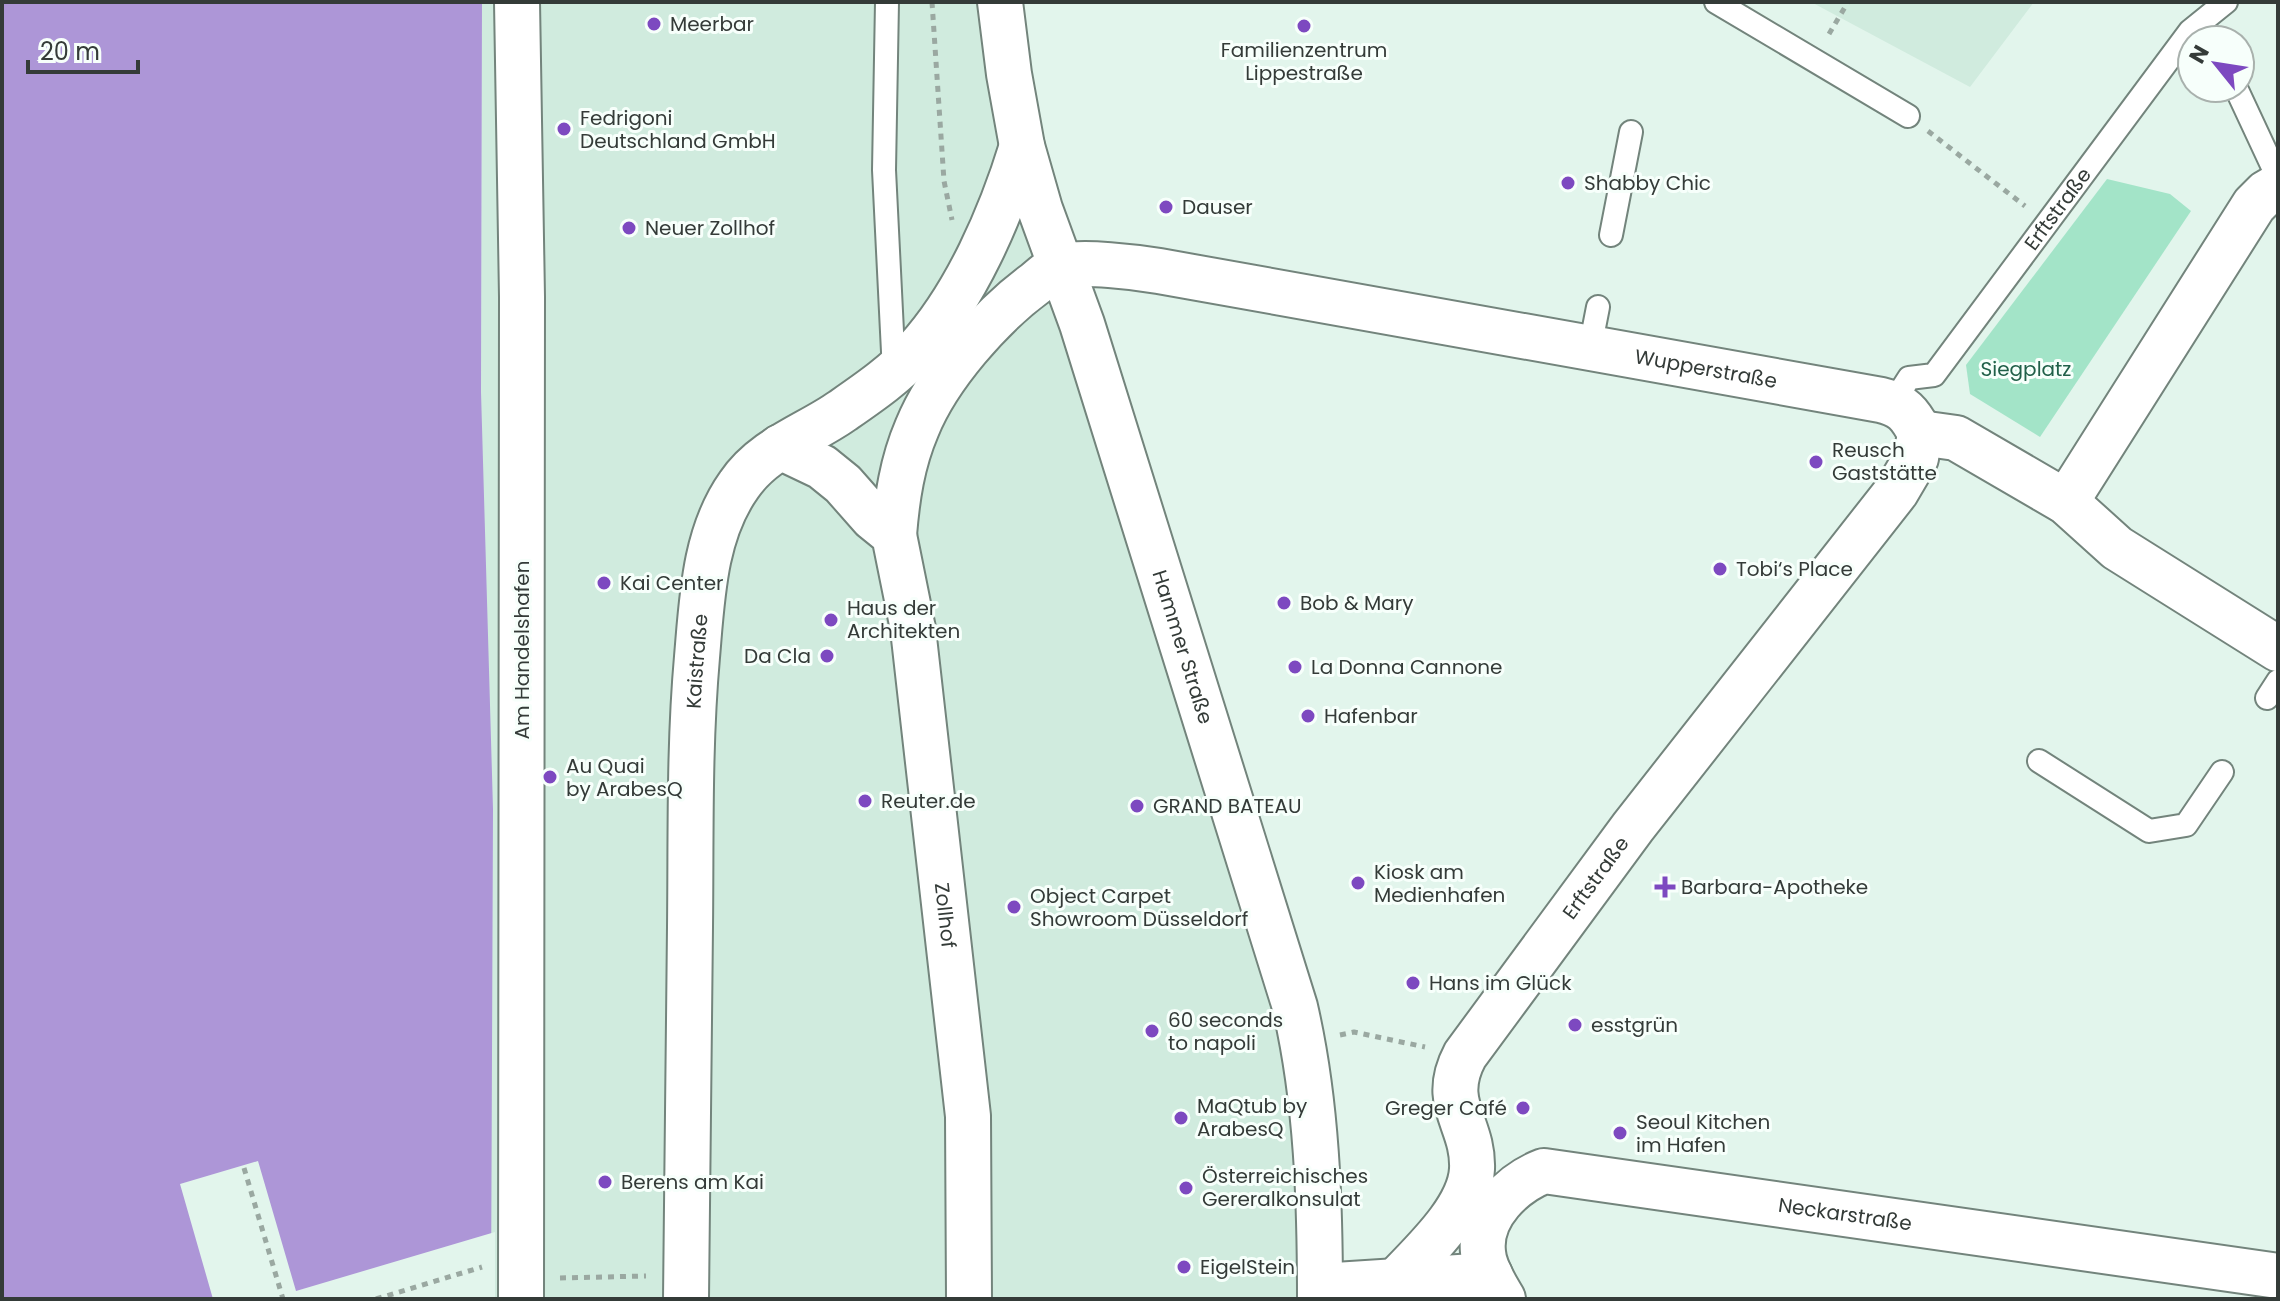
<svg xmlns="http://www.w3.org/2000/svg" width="2280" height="1301" viewBox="0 0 2280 1301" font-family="Poppins,sans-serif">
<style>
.built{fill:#d0ebde}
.green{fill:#a3e4c8}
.water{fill:#ad96d7}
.pier{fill:#e2f5ec}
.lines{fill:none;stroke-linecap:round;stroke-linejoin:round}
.lane-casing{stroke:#73847c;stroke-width:26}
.street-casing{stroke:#73847c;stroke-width:48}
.secondary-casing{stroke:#73847c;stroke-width:48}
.path{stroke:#9aa8a1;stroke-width:5;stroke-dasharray:6 6;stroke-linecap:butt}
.lane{stroke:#fff;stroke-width:22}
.street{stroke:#fff;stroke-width:44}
.secondary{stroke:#fff;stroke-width:44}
.poi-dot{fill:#7d49c0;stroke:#f7fffb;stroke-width:3}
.labels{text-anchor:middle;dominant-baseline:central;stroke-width:6;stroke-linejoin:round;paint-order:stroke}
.poi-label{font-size:20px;fill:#343b38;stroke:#f7fffb;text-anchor:start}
.street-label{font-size:20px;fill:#343b38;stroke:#f7fffb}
.park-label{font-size:20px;fill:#216049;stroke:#f7fffb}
</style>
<rect width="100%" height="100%" fill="#e2f5ec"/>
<path class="built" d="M482,2h512l299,1052 11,245h-1302l479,-907z
M1811,2h223l-64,85z"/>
<path class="green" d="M2107,179l63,15 21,17 -151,226 -70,-43 -4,-29z"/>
<path class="water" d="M2,2h480l-1,390 12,417 -2,490h-489z"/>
<path class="pier" d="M258,1161l38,130 199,-59v67h-282l-33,-115z"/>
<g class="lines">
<g class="lane-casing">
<g id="lane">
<path d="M887,2l-3,168 10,202"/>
<path d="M1716,2l192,114"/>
<path d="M2236,88l42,90"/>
<path d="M1611,235l20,-103"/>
<path d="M1590,348l8,-41"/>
<path id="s1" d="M1893,403l16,-25 25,-3 256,-344 36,-29"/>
<path d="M2267,698l11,-17"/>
<path d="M2039,761l110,70 37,-6 36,-53"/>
</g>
</g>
<g class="street-casing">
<g id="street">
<path d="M517,2l5,295 -1,1002"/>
<path d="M1920,433l36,5 110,64 51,46 161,101"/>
<path id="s2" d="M780,447l42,20 21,17 30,34 21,17 19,94 55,487 1,183"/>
<path d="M2066,502l188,-297 12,-12 12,-7"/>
<path id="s3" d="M894,535c3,-37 8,-72 23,-107 21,-52 74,-112 119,-145 7,-6 17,-15 25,-17 23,-5 74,1 98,5l722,129c22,5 29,14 39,33"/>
<path id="s4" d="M1396,1281c26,-28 74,-71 76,-112 2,-46 -33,-65 -7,-114l168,-228 263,-335 20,-34 4,-25"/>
<path d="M1320,1286l170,-11"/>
<path id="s5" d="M686,1299c1,-124 3,-248 4,-372 1,-90 -1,-180 7,-270 5,-58 7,-123 42,-172 25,-37 69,-50 103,-74 26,-18 54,-37 75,-61 49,-54 84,-135 105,-204"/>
<path id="s6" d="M1503,1299c-8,-14 -19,-30 -20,-47 -4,-37 30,-69 61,-81l734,105"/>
</g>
</g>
<g class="secondary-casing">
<g id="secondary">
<path id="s7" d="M1000,2l9,72 13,72 18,63 42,115 213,683c22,95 25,194 25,292"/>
</g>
</g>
<path class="path" d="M932,2l12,179 8,39
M1829,34l19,-32
M1928,131l97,75
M1340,1035l14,-3 71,15
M244,1168l39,131
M560,1278l86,-2
M376,1299l106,-32"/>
<use href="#lane" class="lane"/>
<use href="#street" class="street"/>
<use href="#secondary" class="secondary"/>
</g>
<g class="poi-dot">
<circle cx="654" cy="24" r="8"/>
<circle cx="1304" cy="26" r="8"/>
<circle cx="564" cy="129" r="8"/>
<circle cx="1568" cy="183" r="8"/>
<circle cx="1166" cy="207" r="8"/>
<circle cx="629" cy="228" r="8"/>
<circle cx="1816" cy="462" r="8"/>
<circle cx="1720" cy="569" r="8"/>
<circle cx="604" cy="583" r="8"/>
<circle cx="1284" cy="603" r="8"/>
<circle cx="831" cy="620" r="8"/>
<circle cx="827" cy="656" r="8"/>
<circle cx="1295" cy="667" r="8"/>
<circle cx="1308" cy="716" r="8"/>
<circle cx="550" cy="777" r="8"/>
<circle cx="865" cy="801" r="8"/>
<circle cx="1137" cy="806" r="8"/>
<circle cx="1358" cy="883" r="8"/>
<path d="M1661 875h8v8h8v8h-8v8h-8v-8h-8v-8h8z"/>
<circle cx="1014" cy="907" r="8"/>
<circle cx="1413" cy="983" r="8"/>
<circle cx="1575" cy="1025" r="8"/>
<circle cx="1152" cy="1031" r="8"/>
<circle cx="1523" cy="1108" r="8"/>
<circle cx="1181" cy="1118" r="8"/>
<circle cx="1620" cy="1133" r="8"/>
<circle cx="605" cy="1182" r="8"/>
<circle cx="1186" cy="1188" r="8"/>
<circle cx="1184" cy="1267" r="8"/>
</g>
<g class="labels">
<g class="poi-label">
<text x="670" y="24">Meerbar</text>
<text x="1304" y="50" text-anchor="middle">Familienzentrum<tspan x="1304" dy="23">Lippestraße</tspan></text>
<text x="580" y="118">Fedrigoni<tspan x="580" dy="23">Deutschland GmbH</tspan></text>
<text x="1584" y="183">Shabby Chic</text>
<text x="1182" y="207">Dauser</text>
<text x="645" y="228">Neuer Zollhof</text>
<text x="1832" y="450">Reusch<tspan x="1832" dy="23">Gaststätte</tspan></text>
<text x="1736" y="569">Tobi‘s Place</text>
<text x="620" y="583">Kai Center</text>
<text x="1300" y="603">Bob &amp; Mary</text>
<text x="847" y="608">Haus der<tspan x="847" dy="23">Architekten</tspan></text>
<text x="811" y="656" text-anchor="end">Da Cla</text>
<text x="1311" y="667">La Donna Cannone</text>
<text x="1324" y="716">Hafenbar</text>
<text x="566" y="766">Au Quai<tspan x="566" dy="23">by ArabesQ</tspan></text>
<text x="881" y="801">Reuter.de</text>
<text x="1153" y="806">GRAND BATEAU</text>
<text x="1374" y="872">Kiosk am<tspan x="1374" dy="23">Medienhafen</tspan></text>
<text x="1681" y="887">Barbara-Apotheke</text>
<text x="1030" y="896">Object Carpet<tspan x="1030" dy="23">Showroom Düsseldorf</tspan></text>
<text x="1429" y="983">Hans im Glück</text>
<text x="1168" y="1020">60 seconds<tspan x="1168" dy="23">to napoli</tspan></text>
<text x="1591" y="1025">esstgrün</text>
<text x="1197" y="1106">MaQtub by<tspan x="1197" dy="23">ArabesQ</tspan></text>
<text x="1507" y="1108" text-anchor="end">Greger Café</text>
<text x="1636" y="1122">Seoul Kitchen<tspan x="1636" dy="23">im Hafen</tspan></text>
<text x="1202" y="1176">Österreichisches<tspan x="1202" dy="23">Gereralkonsulat</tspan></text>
<text x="621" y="1182">Berens am Kai</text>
<text x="1200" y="1267">EigelStein</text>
</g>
<g class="street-label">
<text stroke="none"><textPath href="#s1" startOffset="262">Erftstraße</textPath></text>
<text stroke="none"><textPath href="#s3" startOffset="984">Wupperstraße</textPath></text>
<text stroke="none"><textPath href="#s7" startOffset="672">Hammer Straße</textPath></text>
<text transform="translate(522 650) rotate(-90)">Am Handelshafen</text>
<text stroke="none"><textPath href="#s5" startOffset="638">Kaistraße</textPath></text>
<text stroke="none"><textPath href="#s4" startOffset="476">Erftstraße</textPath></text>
<text stroke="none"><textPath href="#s2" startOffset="530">Zollhof</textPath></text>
<text stroke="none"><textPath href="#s6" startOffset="464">Neckarstraße</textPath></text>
</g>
<g class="park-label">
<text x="2026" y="369">Siegplatz</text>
</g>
</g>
<rect width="2280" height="1301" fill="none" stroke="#343b38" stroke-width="8"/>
<g transform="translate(2216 64) rotate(300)"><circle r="38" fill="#f7fffb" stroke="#a9b1ad" stroke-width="2"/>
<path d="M0-6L14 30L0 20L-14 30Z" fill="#7d49c0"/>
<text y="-12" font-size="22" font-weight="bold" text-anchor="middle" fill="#343b38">N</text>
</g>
<path d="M28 60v12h110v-12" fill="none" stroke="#343b38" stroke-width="4"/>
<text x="40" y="60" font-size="24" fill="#343b38" stroke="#f7fffb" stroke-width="6" paint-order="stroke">20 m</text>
</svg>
